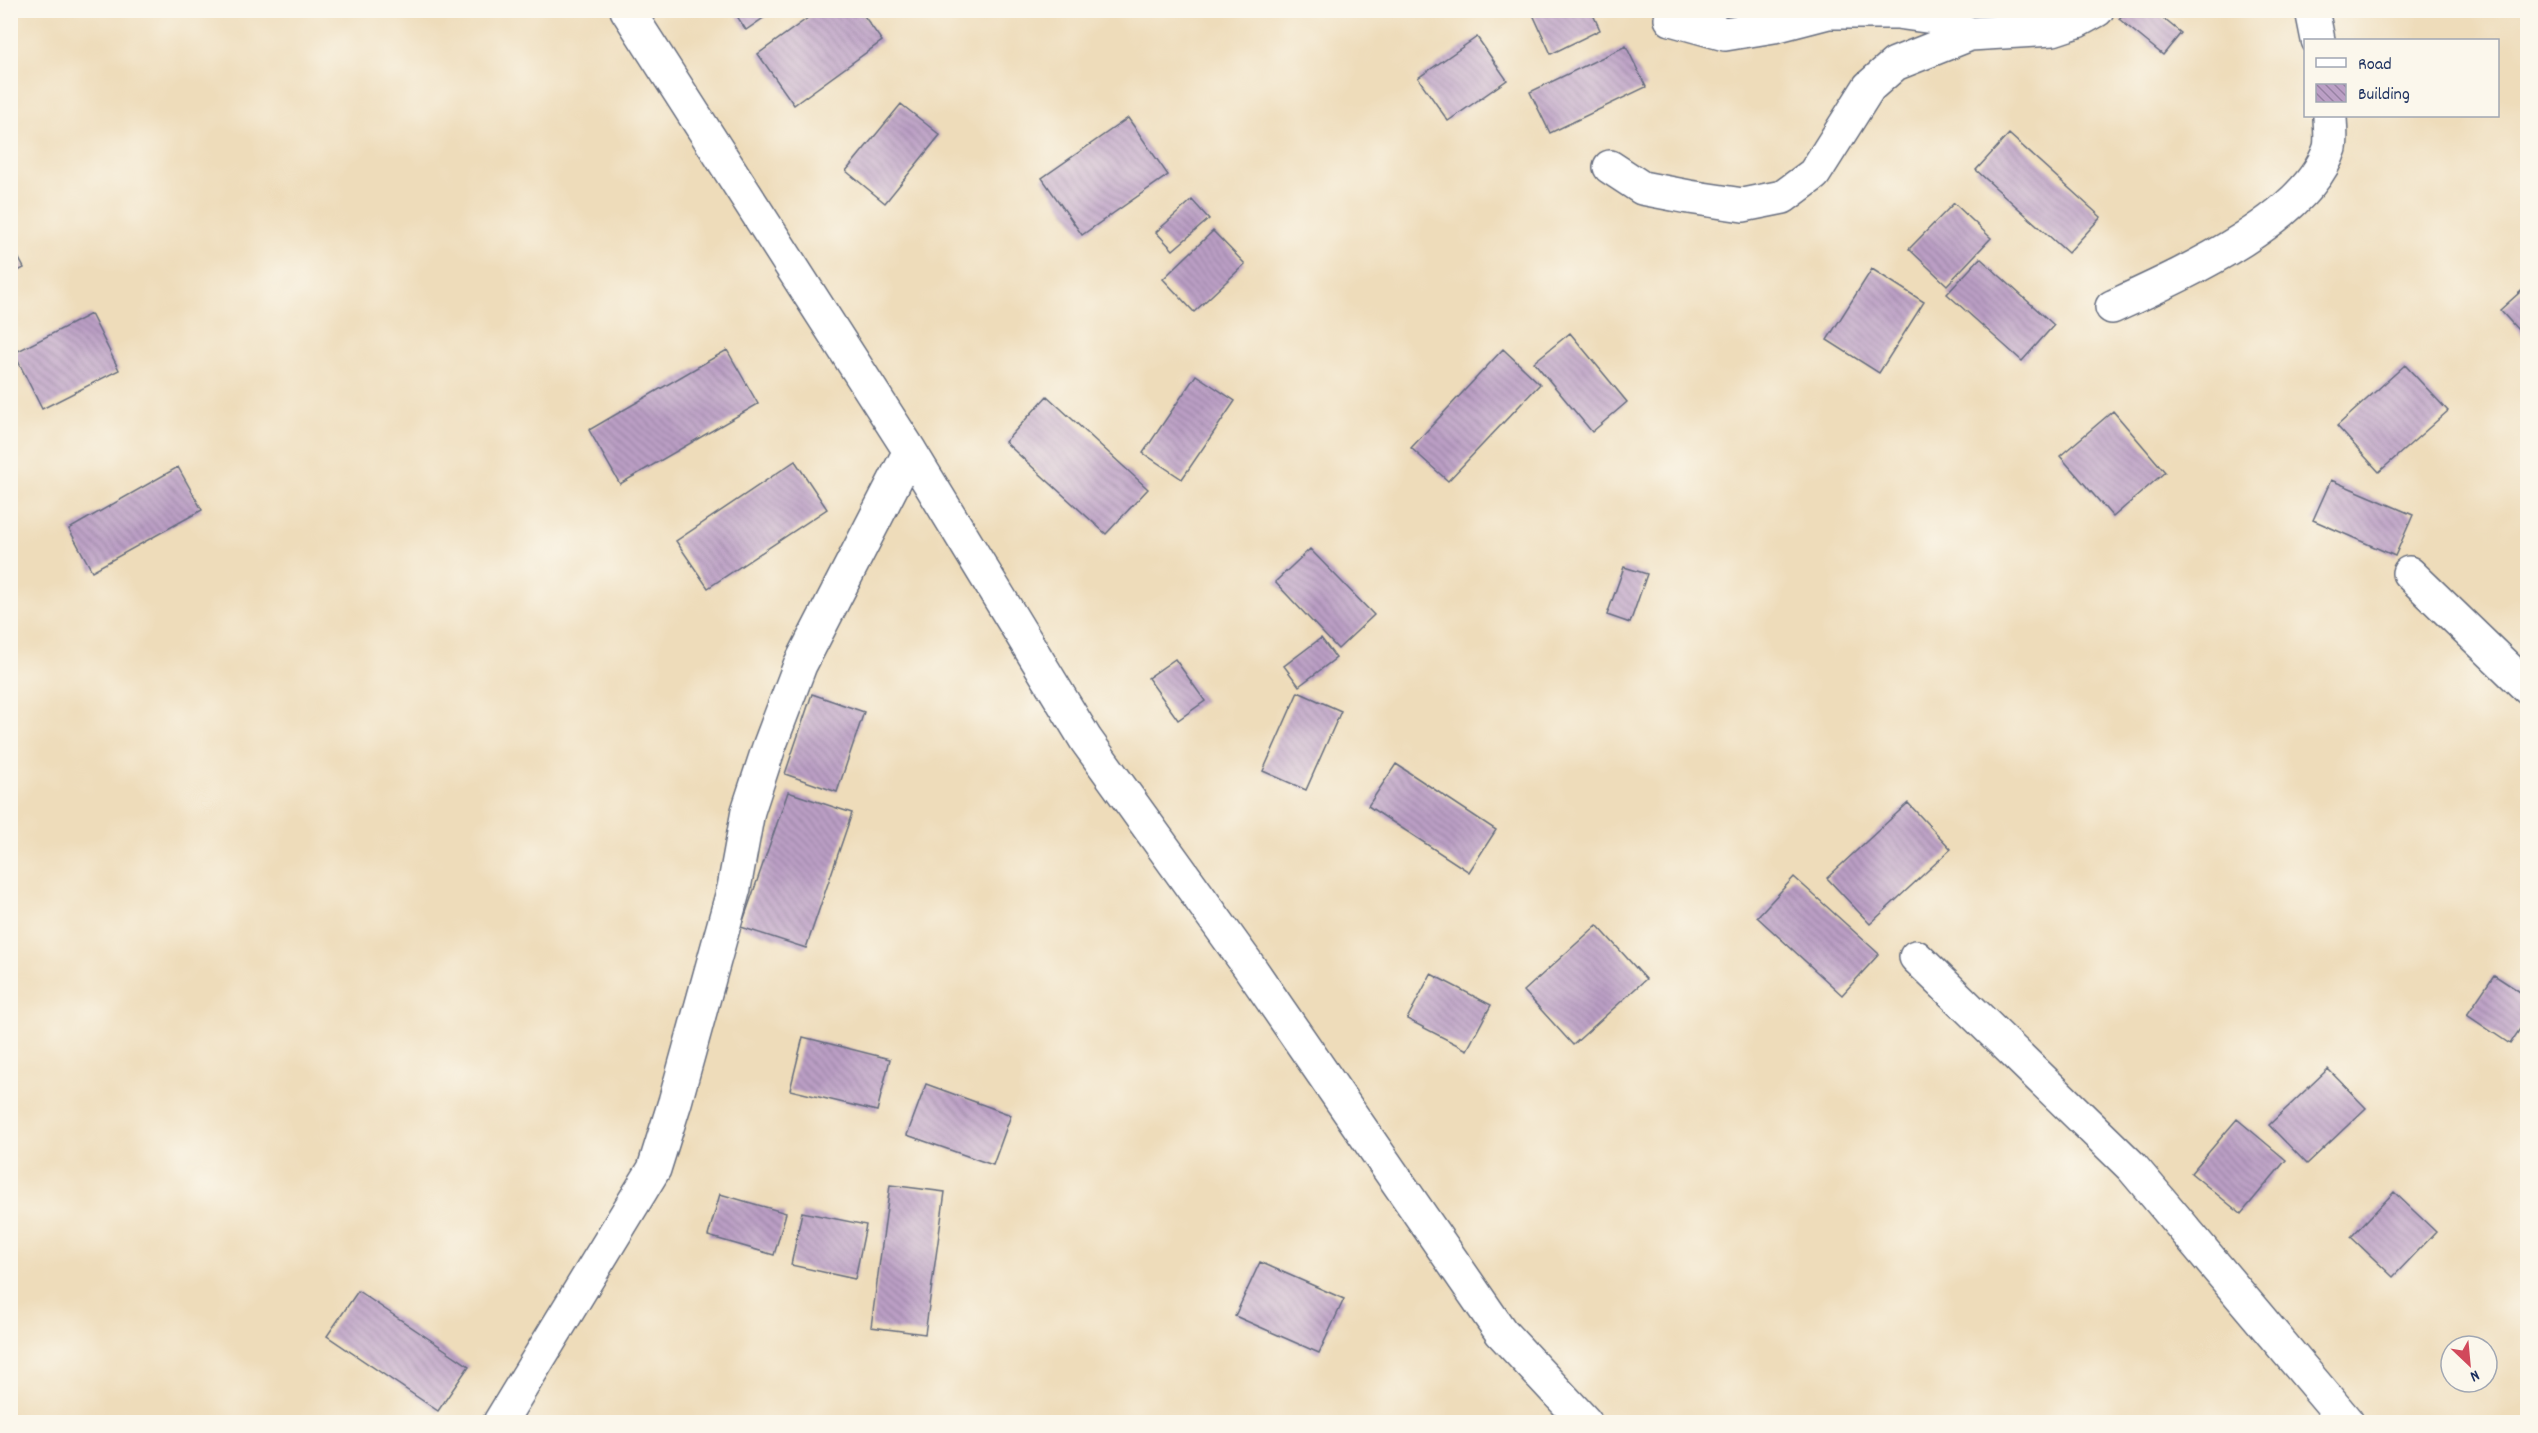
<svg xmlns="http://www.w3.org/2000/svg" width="2538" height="1433" viewBox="0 0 2538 1433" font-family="Dekko,sans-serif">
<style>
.building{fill:url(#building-back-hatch)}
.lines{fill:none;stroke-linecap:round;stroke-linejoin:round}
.street-casing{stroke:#656c7e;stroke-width:36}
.street{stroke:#fff;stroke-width:33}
</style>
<defs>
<pattern id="building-back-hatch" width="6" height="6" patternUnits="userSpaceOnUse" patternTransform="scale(1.5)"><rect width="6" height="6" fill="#bb9fc5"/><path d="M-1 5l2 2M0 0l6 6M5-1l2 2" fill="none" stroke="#9782a3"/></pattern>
</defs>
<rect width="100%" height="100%" fill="#fbf7ec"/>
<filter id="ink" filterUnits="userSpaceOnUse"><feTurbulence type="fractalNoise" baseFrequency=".0167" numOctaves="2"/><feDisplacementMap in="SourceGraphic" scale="12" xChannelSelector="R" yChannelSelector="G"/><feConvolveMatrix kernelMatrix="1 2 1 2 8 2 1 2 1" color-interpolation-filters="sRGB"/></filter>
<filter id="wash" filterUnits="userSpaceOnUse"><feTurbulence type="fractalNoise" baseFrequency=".008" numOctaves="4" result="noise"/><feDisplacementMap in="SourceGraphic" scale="24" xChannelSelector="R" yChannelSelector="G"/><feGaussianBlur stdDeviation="1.35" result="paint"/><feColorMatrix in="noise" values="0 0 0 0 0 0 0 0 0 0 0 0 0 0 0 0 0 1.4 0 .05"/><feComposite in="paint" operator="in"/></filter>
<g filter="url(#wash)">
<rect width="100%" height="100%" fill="#eedcba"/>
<g id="blocks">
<path class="building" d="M733,10h42l-29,20z
M819,10h41l22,31 -88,64 -36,-51z
M1531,10h60l9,20 -49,24z
M2126,10h27l28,23 -18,22 -44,-36z
M1477,37l30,43 -59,41 -30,-43z
M1626,46l20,41 -96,46 -20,-41z
M901,104l39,31 -55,68 -39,-32z
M1128,118l40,57 -86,60 -40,-57z
M2009,134l92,83 -33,36 -92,-83z
M1192,200l17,19 -36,31 -17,-18z
M1954,203l37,35 -44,47 -38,-36z
M1213,231l32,33 -51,48 -31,-33z
M10,242l14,26 -14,7z
M1980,258l74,67 -32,36 -75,-67z
M1872,269l52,33 -45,71 -52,-33z
M2528,285v56l-28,-31z
M91,314l28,56 -77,39 -28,-56z
M1570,333l57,69 -35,30 -58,-70z
M1503,349l37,35 -92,97 -37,-33z
M727,350l31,54 -138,80 -31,-54z
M2405,365l43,46 -69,61 -42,-46z
M1196,375l39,26 -53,78 -39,-26z
M1047,396l101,93 -42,45 -101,-92z
M2113,411l52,61 -52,45 -53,-61z
M795,461l32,48 -119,79 -32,-47z
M178,467l24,43 -110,61 -23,-42z
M2331,480l82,35 -18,41 -82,-36z
M1310,549l64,66 -36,34 -63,-67z
M1624,567l23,7 -17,49 -23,-8z
M1321,638l15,20 -37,28 -15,-20z
M1175,659l30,42 -27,19 -30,-42z
M1298,692l43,19 -35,79 -43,-19z
M812,694l52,18 -27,80 -52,-18z
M1396,764l100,66 -27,42 -101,-66z
M788,792l64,21 -46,135 -65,-21z
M1908,803l43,46 -81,75 -43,-46z
M1794,877l85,77 -37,41 -85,-78z
M1597,925l49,54 -73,66 -49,-54z
M1431,974l60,31 -24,45 -60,-31z
M2494,975l34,22v20l-18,27 -43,-29z
M803,1037l87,22 -13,52 -87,-21z
M2328,1069l38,39 -59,56 -38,-39z
M926,1084l85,31 -18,50 -86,-30z
M2237,1119l49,41 -45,54 -50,-41z
M890,1185l55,7 -20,142 -54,-7z
M2394,1192l42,40 -43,45 -42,-40z
M720,1194l66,19 -12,42 -66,-19z
M802,1212l64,13 -11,54 -64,-14z
M1260,1262l84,37 -25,54 -84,-37z
M358,1291l111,75 -31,45 -111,-75z"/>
</g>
</g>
<g filter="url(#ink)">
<use href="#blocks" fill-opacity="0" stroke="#656c7e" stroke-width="1.5"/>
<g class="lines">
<g class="street-casing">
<path id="street" d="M627,10l283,441 176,289 162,225 253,367 84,90
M2312,10l6,30
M1671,19l54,15 49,-8 54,-14h69l36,5 37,17
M1610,167l32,21 47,9 54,8 40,-8 31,-23 55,-87 26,-23 75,-30 83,-5 24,-8 20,-11
M2112,307c65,-30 195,-87 218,-159 2,-10 0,-23 0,-32
M2409,573l119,115
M1916,957l216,210 215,255
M500,1422l154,-253 21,-67 59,-214 14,-77 21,-64 31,-82 110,-214"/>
</g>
<use href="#street" class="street"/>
</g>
</g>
<rect width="2538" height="1433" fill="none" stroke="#fbf7ec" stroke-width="36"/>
<rect x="2304" y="39" width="195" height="78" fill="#fbf7ec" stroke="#a1a7b3" stroke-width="1.5"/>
<rect x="2316" y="58" width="30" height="9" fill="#ffffff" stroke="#a1a7b3" stroke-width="1.5"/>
<text x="2358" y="69" font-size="18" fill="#1b2f5e">Road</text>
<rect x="2316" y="84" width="30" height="18" fill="url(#building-back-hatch)" stroke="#a1a7b3" stroke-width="1.5"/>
<text x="2358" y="99" font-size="18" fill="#1b2f5e">Building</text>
<g transform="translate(2469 1364) rotate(154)"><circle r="28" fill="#fbf7ec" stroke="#a1a7b3" stroke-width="1.5"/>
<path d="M0-4.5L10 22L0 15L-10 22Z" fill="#d1495b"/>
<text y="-9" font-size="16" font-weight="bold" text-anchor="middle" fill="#1b2f5e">N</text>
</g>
</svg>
